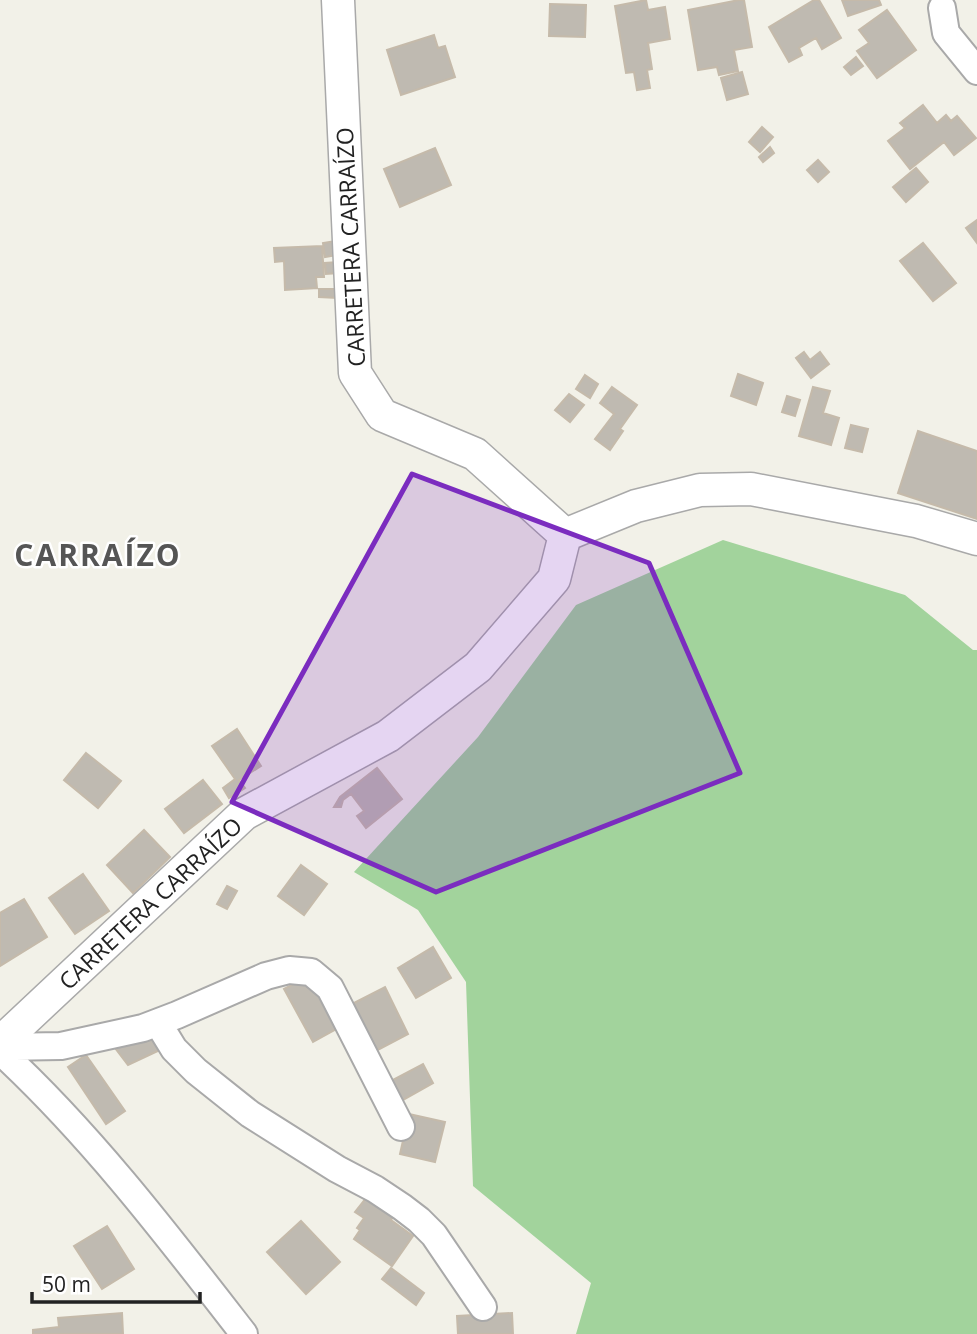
<svg xmlns="http://www.w3.org/2000/svg" width="977" height="1334" viewBox="0 0 977 1334" font-family="'Open Sans',sans-serif">
<style>
.forest{fill:#a2d39c}
.building{fill:#bfbab1;stroke:#c5baaa;stroke-width:2}
.lines{fill:none;stroke-linecap:round;stroke-linejoin:round}
.minor-casing{stroke:#a9a9a9;stroke-width:30}
.tertiary-casing{stroke:#a9a9a9;stroke-width:35}
.minor{stroke:#fff;stroke-width:26}
.tertiary{stroke:#fff;stroke-width:32}
.marked{fill:#7b2cbf;fill-opacity:0.2;stroke:#7b2cbf;stroke-width:5;stroke-linejoin:round}
.labels{text-anchor:middle;dominant-baseline:central;stroke-width:5;stroke-linejoin:round;paint-order:stroke}
.street-label{font-size:23px;fill:#222;stroke:#fff}
.district-label{font-size:30px;font-weight:bold;letter-spacing:2px;fill:#555;stroke:#fff}
</style>
<rect width="100%" height="100%" fill="#f2f1e8"/>
<path class="forest" d="M723,540l182,55 68,55h4v684h-401l15,-51 -118,-97 -7,-204 -48,-72 -64,-38 124,-135 98,-132z"/>
<path class="building" d="M646,0l2,10 17,-3 5,32 -22,4 4,26 -5,1 3,18 -13,2 -3,-18 -8,1 -11,-67z
M739,0h5l8,47 -18,3 4,21 -19,4 -2,-8 -19,3 -10,-60z
M814,0h5l22,38 -19,11 -6,-11 -17,10 3,7 -13,7 -20,-35z
M842,0h37l2,5 -33,11z
M550,4l36,1 -1,32 -36,-1z
M887,10l29,40 -39,28 -20,-27 12,-8 -10,-13z
M434,35l4,13 7,-2 10,31 -54,18 -14,-45z
M856,57l7,9 -12,9 -7,-8z
M742,72l6,22 -21,6 -6,-22z
M923,105l14,18 9,-8 5,6 6,-5 19,22 -22,17 -10,-13 -34,27 -22,-28 17,-13 -5,-5z
M762,127l11,10 -13,15 -11,-10z
M770,147l4,6 -11,9 -4,-5z
M435,148l16,37 -51,22 -16,-38z
M818,160l11,12 -11,10 -11,-12z
M916,168l12,14 -22,20 -13,-15z
M977,220v23l-11,-15z
M336,241l1,14 -12,2 -2,-14z
M923,243l33,40 -23,18 -33,-40z
M322,246l2,31h-8l1,11 -32,2 -1,-29 -9,1 -1,-14z
M338,262l1,11 -13,1 -1,-11z
M319,289h18v9l-18,-1z
M804,352l6,8 10,-8 9,12 -18,14 -15,-20z
M738,374l25,9 -7,22 -25,-9z
M585,375l13,9 -8,14 -14,-9z
M612,387l25,18 -17,24 3,2 -13,19 -15,-11 19,-25 -14,-11z
M813,387l17,4 -7,22 16,5 -8,27 -32,-9z
M569,394l15,11 -14,17 -15,-12z
M787,396l13,4 -5,16 -13,-4z
M851,425l17,4 -6,23 -17,-4z
M918,431l59,20v68l-79,-26z
M237,729l24,37 -22,14 6,8 -16,10 -6,-10 12,-9 -23,-33z
M86,753l35,28 -23,27 -34,-28z
M377,768l25,31 -36,29 -9,-12 7,-5 -13,-17 -8,6 -2,7h-7l6,-10z
M203,780l19,24 -38,29 -19,-24z
M144,830l26,27 -37,36 -26,-28z
M301,865l26,19 -23,31 -26,-19z
M83,874l26,37 -34,23 -26,-36z
M227,886l10,5 -10,18 -10,-5z
M24,899l23,38 -47,29v-53z
M433,947l18,31 -35,20 -18,-30z
M309,976l29,52 -25,14 -29,-53z
M385,987l23,47 -32,17 -24,-47z
M150,1029l12,20 -34,16 -19,-25z
M86,1055l39,56 -19,13 -38,-57z
M423,1064l10,19 -32,18 -10,-20z
M409,1114l36,8 -10,40 -35,-8z
M366,1198l27,19 -2,3 22,16 -21,30 -38,-27 6,-9 -3,-2 7,-10 -9,-6z
M301,1221l39,41 -34,32 -39,-42z
M107,1226l27,43 -32,20 -28,-43z
M391,1268l33,25 -8,12 -34,-26z
M122,1313l1,21h-90v-4l26,-3 -1,-9z
M512,1313l1,21h-55l-1,-18z"/>
<g class="lines">
<g class="minor-casing">
<path id="minor" d="M942,8l4,25 31,38
M158,1023l16,26 22,22 54,43 87,55 38,20 27,18 17,13 15,15 49,72
M0,1047l61,-1 82,-18 34,-13 89,-39 23,-6 22,2 19,16 71,139
M0,1051c91,84 168,185 244,283"/>
</g>
<g class="tertiary-casing">
<path id="tertiary" d="M565,535l71,-29 64,-16 51,-1 165,32 61,18
M0,1043l244,-229 144,-78 90,-69 76,-88 11,-44 -90,-81 -93,-39 -27,-42 -17,-373"/>
</g>
<use href="#minor" class="minor"/>
<use href="#tertiary" class="tertiary"/>
</g>
<path class="marked" d="M412,474l237,89 91,210 -304,119 -204,-90z"/>
<g class="labels">
<g class="street-label">
<text transform="translate(350 247) rotate(-93)">CARRETERA CARRAÍZO</text>
<text transform="translate(150 903) rotate(-43)">CARRETERA CARRAÍZO</text>
</g>
<g class="district-label">
<text x="98" y="554">CARRAÍZO</text>
</g>
</g>
<path d="M32 1292v10h168v-10" fill="none" stroke="#222222" stroke-width="3.5"/>
<text x="42" y="1292" font-size="21" fill="#222222" stroke="#ffffff" stroke-width="5" paint-order="stroke">50 m</text>
</svg>
